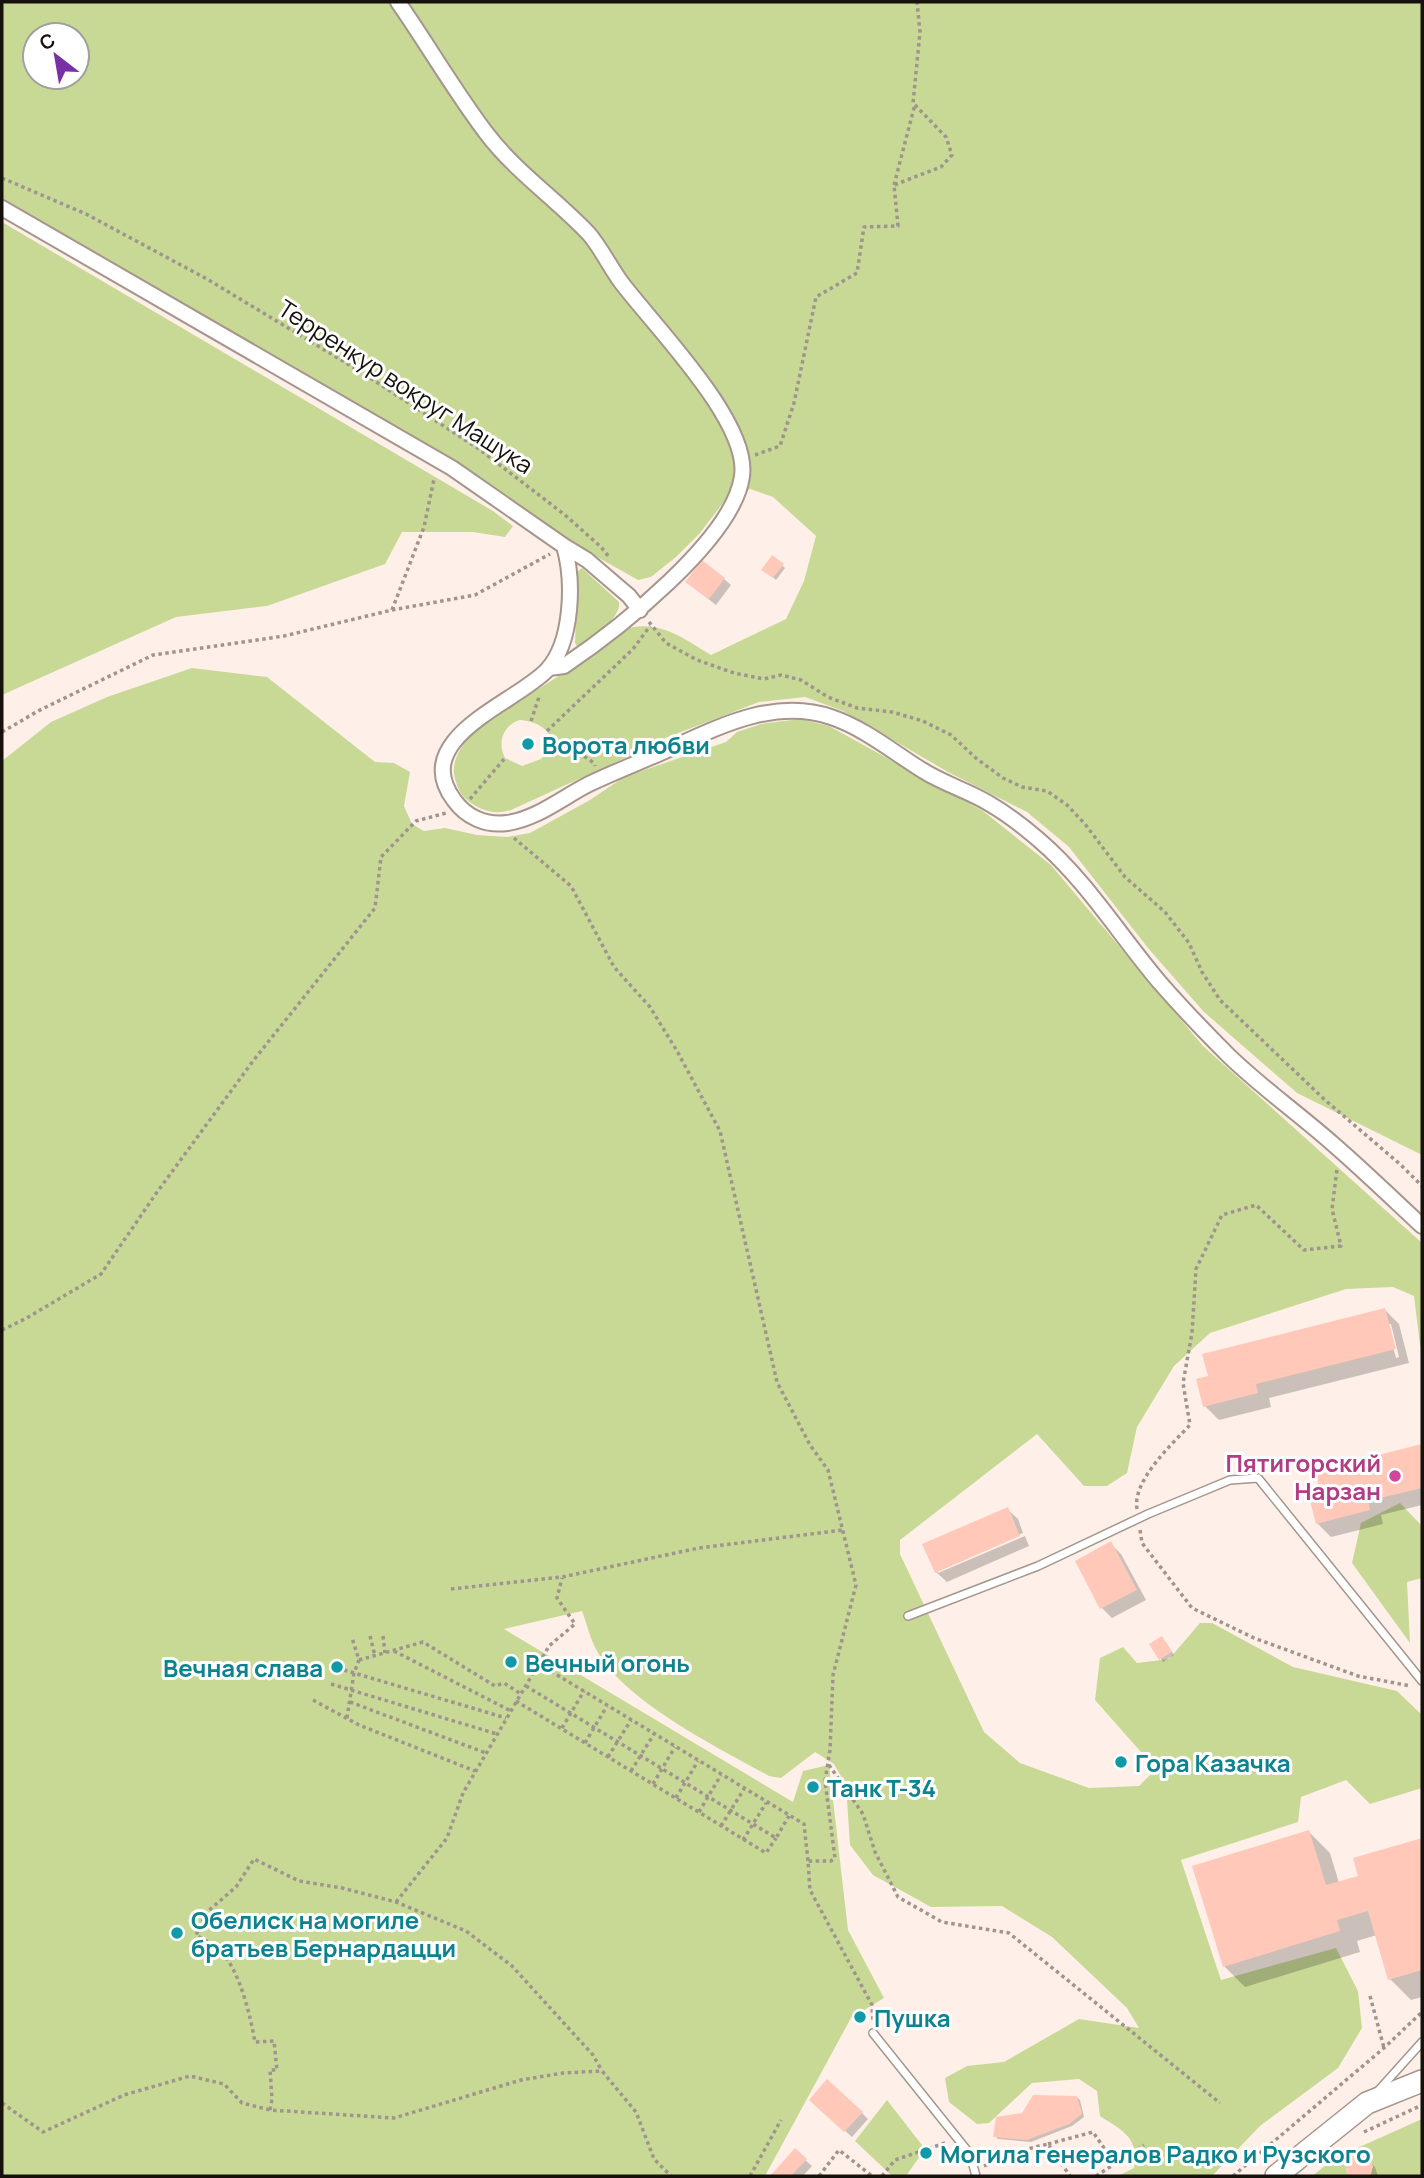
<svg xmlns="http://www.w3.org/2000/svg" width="1424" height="2178" viewBox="0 0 1424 2178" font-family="Manrope,sans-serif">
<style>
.green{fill:#c8d996;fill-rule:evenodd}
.shadow{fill:#0003;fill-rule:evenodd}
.building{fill:#ffc8b9}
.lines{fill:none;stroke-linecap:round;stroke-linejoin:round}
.lane-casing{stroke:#a5958c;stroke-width:10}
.street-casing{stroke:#a5958c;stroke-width:18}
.secondary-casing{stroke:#a5958c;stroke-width:24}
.path{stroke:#9f948e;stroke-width:3.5;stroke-dasharray:3.5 3.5;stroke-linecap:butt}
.lane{stroke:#fff;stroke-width:7}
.street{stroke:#fff;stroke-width:14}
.secondary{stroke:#fff;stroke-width:21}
.culture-dot{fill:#0f9aa8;stroke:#fff;stroke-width:2.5}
.hotel-dot{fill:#d1479c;stroke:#fff;stroke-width:2.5}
.labels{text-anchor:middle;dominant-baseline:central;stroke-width:6;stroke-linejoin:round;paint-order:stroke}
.street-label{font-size:24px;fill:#17110e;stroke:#fff}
.culture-label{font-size:24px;font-weight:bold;fill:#0d838f;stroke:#fff;text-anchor:start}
.hotel-label{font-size:24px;font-weight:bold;fill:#b23c85;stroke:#fff;text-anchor:end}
</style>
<rect width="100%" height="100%" fill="#fef0e8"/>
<path class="green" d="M2,2h1420v1153l-125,-62 -93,-81 -56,-64 -79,-101 -42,-35 -79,-40 -105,-61 -38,-14 -46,5 -104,40 -15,9 -129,59c-17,5 -30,1 -44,-10 -6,-5 -9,-11 -11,-18 -17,-46 72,-84 101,-105 14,-10 63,-48 76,-50 31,-5 53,13 78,28l75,-36 18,-38 12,-45 -43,-39 -23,-8 -27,14 -23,30 -24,24 -25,20 -13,3 -64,-36 -118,-81 -454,-264zM35,35h42v42h-42zM520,720c15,1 30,8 33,24l-12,15 -19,7 -17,-8c-8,-15 -2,-33 15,-38z
M2,222l491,289 20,15 -8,11 -32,-5h-71l-17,32 -118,42 -91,11 -174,78z
M582,568l37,34c3,15 -28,39 -40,47l-4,-6 3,-72z
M192,668l75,9 108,85 19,1 16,9 -6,34 8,18 12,7 21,-3 32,7 30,2 23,-4 60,-33 34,-23 102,-35 11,-10 24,-8 39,-5 29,7 154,85 68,54 152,181 219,197v106l-2,-4 -6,-49 -21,-9 -47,2 -136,44 -36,33 -37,61 -10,46 -20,13h-23l-47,-52 -137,106v14l84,178 36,31 69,25 50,-2 17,-17 -61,-69 5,-42 23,-11 14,16 32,-4 31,-36h12l81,44 104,24 25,24v73l-52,16 -24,-24 -45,17 -3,25 -117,38 40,120 115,-32 22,43 4,37 -24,40 -78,58 -48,50h-94l16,-8c5,-31 -11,-37 -34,-52l-3,-25 -18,-12 -47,4 -43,40 -12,1 -28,-22 -4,-24 22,-12 37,-4 75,-43 60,9 -12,-20 -75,-71 -50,-31 -71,1 -58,-32 -23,-30 -4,-60 -12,-21 -19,-12 -34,26 -12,-2c-50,-28 -144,-74 -172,-125 -7,-12 -10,-27 -15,-40l-78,18 289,173 10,-31 26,-6 19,165 36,68 -33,20 -86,158h-763v-1415l49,-39 56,-25z
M1400,1503l22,23v52l-15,4 3,61 -58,-80 9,-40z
M887,2100l38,49 -19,27h-14l-37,-35z
M1422,2119v57h-53l4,-10 -26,-5 -1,9 3,6h-37l23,-18z"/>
<path class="shadow" d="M782,565l3,3 -9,12 -10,-8z
M724,579l7,6 -15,20 -22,-17z
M1385,1310l14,14 10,39 -140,35 2,9 -52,13 -14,-14zM1387,1324h4l8,33 -3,1z
M1422,1446v59l-41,10 2,9 -52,13 -14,-14 6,-28 -6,-22z
M1007,1509l11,10 5,14 -85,36v4l87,-37 4,10 -82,36 -11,-10 -11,-27z
M1111,1544l10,10 25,46 -34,18 -10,-10z
M1165,1641l9,14 -11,7 -2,-3z
M1309,1832l21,21 9,30 21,-6 -5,-18 67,-20v158l-11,3 -21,-21 -13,-44 -20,6 3,11 -115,35 -21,-21z
M1077,2097l3,3 4,17 -12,9 -41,16 -33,-3 -3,-3 28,-21z
M817,2106l45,7 6,6 -16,18z
M795,2151l17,15 -9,10h-30z
M1368,2160l7,7 3,9h-27l-4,-7z"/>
<path class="building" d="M772,555l12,9 -11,14 -12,-8z
M702,560l23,18 -16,21 -24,-17z
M1385,1308l11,41 -140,35 2,9 -55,14 -7,-28 12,-3 -6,-22z
M1422,1444v44l-54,13 2,9 -54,14 -7,-27 12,-3 -6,-23z
M1008,1507l12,29 -85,37 -13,-29z
M1111,1541l26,49 -37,19 -25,-48z
M1162,1636l10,16 -13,8 -10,-16z
M1309,1830l17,55 32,-9 -5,-18 69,-20v132l-34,10 -20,-69 -31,9 3,11 -117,36 -31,-101z
M827,2079l36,33 -19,20 -35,-32z
M1033,2095l44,1 5,18 -13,10 -42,16 -34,-3 3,-20 26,-4z
M795,2148l12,11 -16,17h-21z
M1362,2154l7,4 4,8 -2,8 -2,2h-20l-3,-6 1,-9 6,-6z"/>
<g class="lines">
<g class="lane-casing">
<path id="lane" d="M908,1616l130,-50 110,-52 82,-34 28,-2 164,203
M873,2033l97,121 6,22
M1378,2091l44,-49"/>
</g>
<g class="street-casing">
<path id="street" d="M398,2c30,43 57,90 89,132 29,38 69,65 102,100 12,14 21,33 32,48 33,44 129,140 121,194 -8,63 -126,155 -178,190l-15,2
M2,208l450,260 112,78 23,14 42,36 11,14
M564,546c10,34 9,96 -17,124 -31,33 -139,68 -93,130 12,17 32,26 53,23 30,-4 56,-26 82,-39 25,-12 51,-22 76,-33 51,-23 109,-54 166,-34 33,11 62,35 91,53 22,14 47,21 68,34 17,10 34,23 49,36 48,41 81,96 122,144 22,25 45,49 68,72 32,31 70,58 104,88 30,26 60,55 89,82"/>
</g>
<g class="secondary-casing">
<path id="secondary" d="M1276,2176l91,-73 55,-22"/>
</g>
<path class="path" d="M2,178l84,36 121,65 154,93 118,77 86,66 36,32 8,10
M894,185l21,-81
M755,455l25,-9 14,-43 22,-106 41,-24 7,-46 34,-1 -4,-41 47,-18 11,-12 -6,-18 -33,-34 7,-71 -3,-30
M392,610l32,-83 10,-48
M649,622l17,21 31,17 37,13 30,6 17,-4 20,5 27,17 29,11 35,4 31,9 28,14 26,24 26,19 19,9 25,4 20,14 18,19 40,53 40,35 24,31 13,29 18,28 105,100 76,65 21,21
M531,721l8,-24
M547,731l86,-82 17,-23
M2,732l36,-21 115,-56 131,-19 108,-26 83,-15 75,-41
M553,741l17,6 24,16 1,3
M470,799l35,-41
M514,838l57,48 43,81 36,40 27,44 43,80 57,251 33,63 18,25 28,115 -23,90 -3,75 -5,31 10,77 -4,3h-23l2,29 62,115 1,17
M2,1330l23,-11 76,-45 54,-79 98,-134 122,-153 6,-51 35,-36 30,-8
M1137,1509c-5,-28 35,-65 53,-84l-7,-42 9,-50 4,-64 26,-54 34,-10 48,45 37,-4 -9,-37 5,-40
M1140,1530l2,13 50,65 62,30 104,38 53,10
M451,1589l111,-12 137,-29 144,-18
M370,1636l5,20
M383,1636l2,17
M394,1651l117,60
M359,1660l64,-18 72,44 9,-3 17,11
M539,1664l265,160 4,37
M344,1670l10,3 5,-13 -7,-22
M331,1684l166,50
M526,1686l250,152 13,-22
M313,1700l46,25 116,46
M516,1701l250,152 10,-15
M350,1702l136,51
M347,1718l7,-45 152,45
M562,1728l22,-37
M585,1743l22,-37
M608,1757l23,-37
M829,1765l34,49 12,38 23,45 44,25 67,11 211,170
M631,1771l23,-37
M653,1784l22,-37
M676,1798l22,-37
M699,1812l22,-37
M721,1826l23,-37
M743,1840l23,-37
M396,1902l51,-64 16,-45 86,-147 26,-22 -18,-26 5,-20
M1370,1996l14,52
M2,2103l41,29 81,-37 66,-19 34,8 18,19 28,7 124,8 127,-38 42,-7 39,-2 34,41 18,47 17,17
M270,2110l2,-11 -2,-29h7l-3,-29 -19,1c-5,-27 -15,-72 -36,-93 -5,-5 -16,-9 -23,-14l11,-23 29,-25 18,-28 45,22 43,7 54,14 70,29 46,35 81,89 9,16
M1364,2132l58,-27
M1048,2144l45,-12 22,32
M983,2153l30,-1
M984,2166l31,-14 33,-8 22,32
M750,2176l31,-56
M819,2176l20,-26 33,26
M882,2176l13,-16 50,-17
M1096,2176l48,-31
M1233,2176l151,-128 38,-36"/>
<use href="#lane" class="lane"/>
<use href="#street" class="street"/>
<use href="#secondary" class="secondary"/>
</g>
<g class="culture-dot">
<circle cx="528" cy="744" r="7"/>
<circle cx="511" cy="1662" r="7"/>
<circle cx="337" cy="1667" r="7"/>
<circle cx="1121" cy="1762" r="7"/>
<circle cx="813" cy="1787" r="7"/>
<circle cx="177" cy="1933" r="7"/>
<circle cx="860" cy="2017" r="7"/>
<circle cx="926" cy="2153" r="7"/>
</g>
<circle class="hotel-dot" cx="1395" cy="1476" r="7"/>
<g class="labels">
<g class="street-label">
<text transform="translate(406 386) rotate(33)">Терренкур вокруг Машука</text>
</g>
<g class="culture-label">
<text x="542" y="744">Ворота любви</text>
<text x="525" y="1662">Вечный огонь</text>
<text x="323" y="1667" text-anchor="end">Вечная слава</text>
<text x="1135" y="1762">Гора Казачка</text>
<text x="827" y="1787">Танк Т-34</text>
<text x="191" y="1919">Обелиск на могиле<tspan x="191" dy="28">братьев Бернардацци</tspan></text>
<text x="874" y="2017">Пушка</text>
<text x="940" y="2153">Могила генералов Радко и Рузского</text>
</g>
<g class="hotel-label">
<text x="1381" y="1462">Пятигорский<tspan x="1381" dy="28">Нарзан</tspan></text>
</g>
</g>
<rect width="1424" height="2178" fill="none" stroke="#17110e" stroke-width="7"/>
<g transform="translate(56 56) rotate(329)"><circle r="33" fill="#ffffff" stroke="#a2a09f" stroke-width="2"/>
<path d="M0-5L12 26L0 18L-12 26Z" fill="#7831a5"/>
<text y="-10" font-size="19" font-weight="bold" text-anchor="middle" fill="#17110e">С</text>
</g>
</svg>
